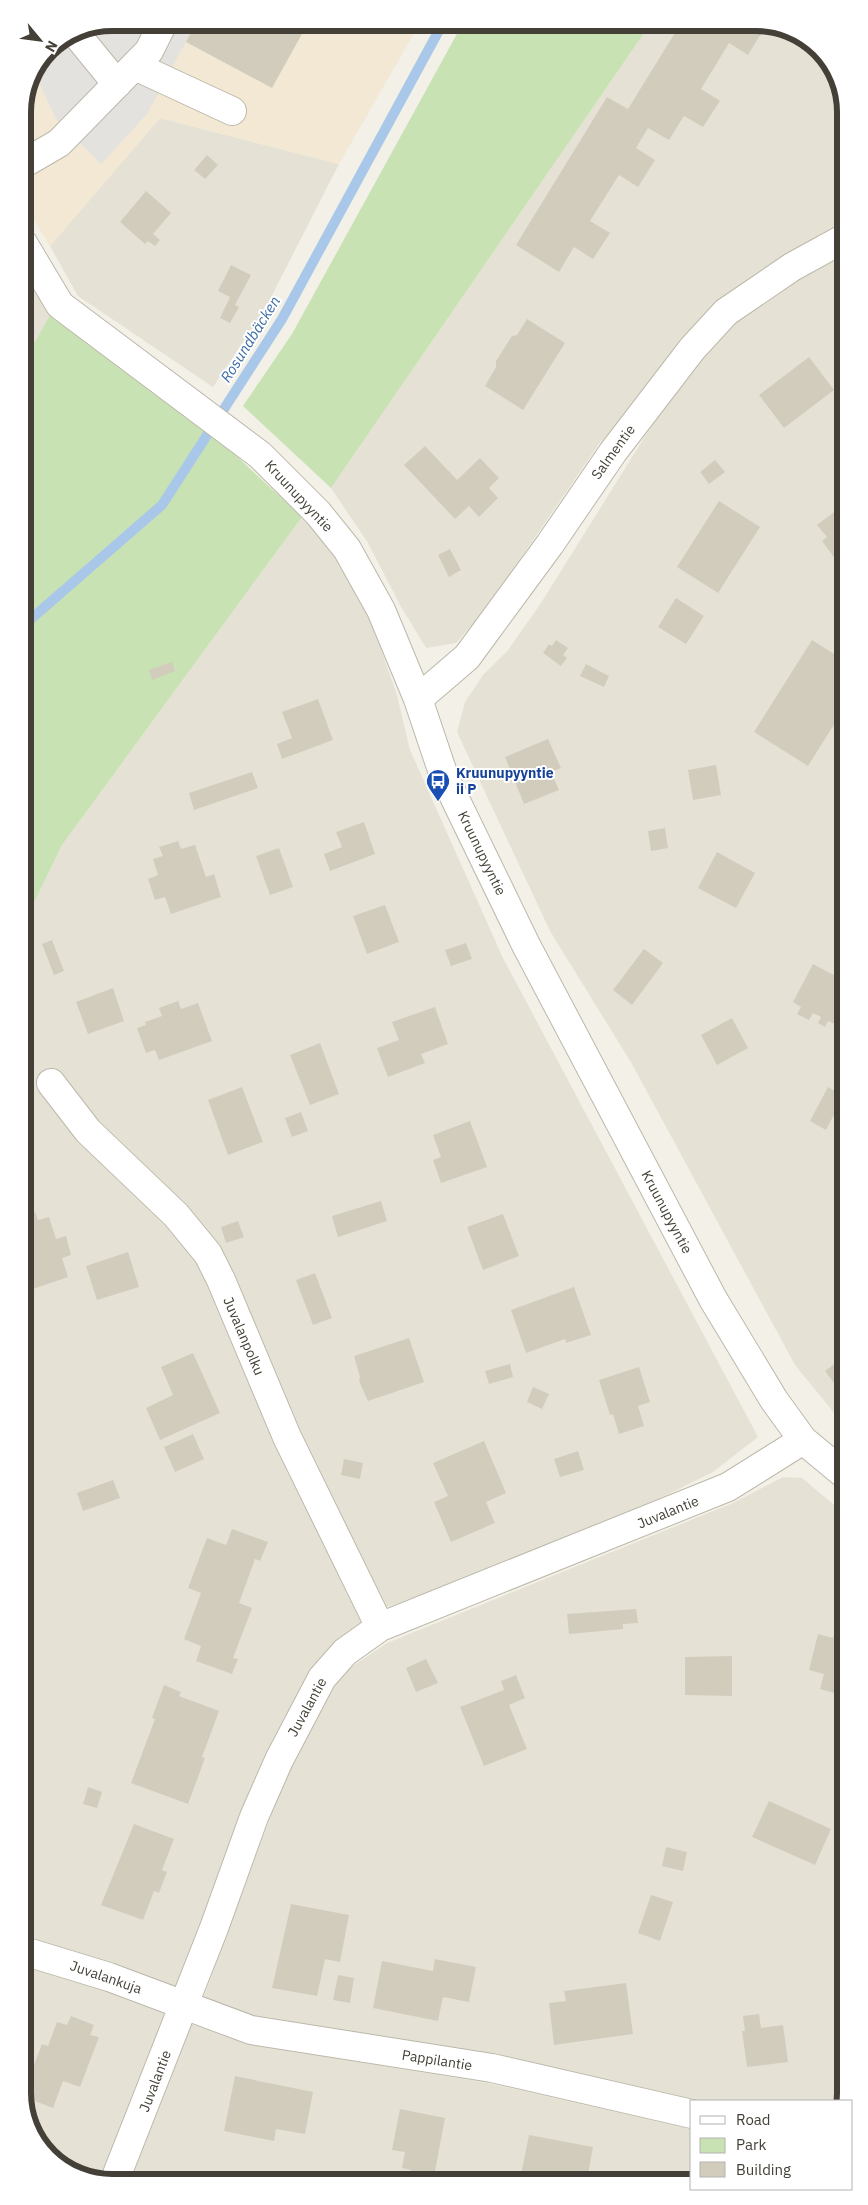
<svg xmlns="http://www.w3.org/2000/svg" width="868" height="2205" viewBox="0 0 868 2205" font-family="'IBM Plex Sans',sans-serif">
<style>
.residential{fill:#e5e2d5}
.commercial{fill:#f2e8d4}
.green{fill:#c8e2b3}
.parking{fill:#e3e2de}
.lines{fill:none;stroke-linecap:round;stroke-linejoin:round}
.stream{stroke:#a9c8e9;stroke-width:10}
.building{fill:#d2ccbd}
.minor-casing{stroke:#bcb8aa;stroke-width:30}
.minor{stroke:#fff;stroke-width:28}
.labels{text-anchor:middle;dominant-baseline:central;stroke-width:4;stroke-linejoin:round;paint-order:stroke}
.street-label{font-size:14px;fill:#444037;stroke:#fff}
.transit-label{font-size:14px;font-weight:bold;fill:#164399;stroke:#fff;text-anchor:start}
.water-label{font-size:15px;font-style:italic;fill:#3a6da5;stroke:#fff}
.rim{fill:none;stroke:#444037;stroke-width:6}
</style>
<rect width="100%" height="100%" fill="#f2f0e7"/>
<path class="residential" d="M651,23h111l49,18 30,42v139l-51,30 -47,31 -26,21 -81,99 -37,41 -116,169 -27,30 -30,5 -26,-43 -32,-62 -37,-55z
M160,118l179,46 -74,145 -52,78 -135,-91 -28,-50z
M841,256l3,1169 -49,-60 -163,-301 -82,-133 -93,-199 8,-30 18,-27 25,-25 33,-47 118,-189 44,-59 30,-32 65,-45z
M23,273l27,42 -27,48z
M302,517l37,42 31,59 27,77 13,55 93,208 255,479 -45,35 -75,37 -158,65 -96,34 -87,-178 -51,-116 -13,-39 -15,-26 -32,-39 -67,-62 -23,-25 -42,-52 -16,8 40,60 62,55 29,30 30,36 79,183 89,182 -30,17 -25,26 -47,86 -46,118 -41,118 -65,-24 -86,-26 -3,-1017 38,-78z
M783,1477l19,1 42,35 1,580 -2,8h-149l-201,-47 -242,-38 -48,-17 67,-181 24,-58 40,-73 16,-19 37,-25 346,-140z
M27,1963l140,49 -67,168 -43,-16 -30,-42z
M191,2024l57,20 240,39 204,46v49l-563,4z"/>
<path class="commercial" d="M112,23h308l-81,141 -179,-46 -110,128 -27,-43v-97l26,-58z"/>
<path class="green" d="M463,23h188l-320,465 -88,-82 49,-72z
M50,315l182,137 70,65 -240,328 -38,78 -1,-560z"/>
<path class="parking" d="M112,23h84l-49,91 -46,50 -45,-45 -20,-43 13,-28 29,-19z"/>
<g class="lines">
<path class="stream" d="M24,625l138,-120 120,-186 161,-296"/>
</g>
<path class="building" d="M196,23h112l-36,65 -86,-46z
M681,23h70l12,7 -15,25 -19,-12 -28,46 19,12 -17,26 -19,-11 -15,24 -21,-12 -12,20 19,12 -17,27 -19,-12 -29,46 20,12 -17,26 -19,-12 -15,25 -43,-27 91,-148 21,12z
M207,155l11,10 -13,14 -11,-9z
M146,191l25,22 -18,21 7,6 -5,6 -7,-5 -3,3 -25,-22z
M231,265l20,10 -16,30 4,2 -9,16 -10,-5 10,-21 -12,-6z
M527,319l38,24 -42,67 -38,-24 11,-19v-6l16,-25 5,-1z
M809,357l25,33 -50,38 -25,-33z
M425,446l32,34 23,-22 19,20 -10,10 9,10 -19,19 -10,-11 -14,13 -51,-54z
M715,460l10,12 -16,12 -9,-12z
M719,501l41,26 -42,66 -41,-26z
M842,506v62l-20,-27 5,-4 -10,-12z
M450,549l11,21 -12,7 -11,-22z
M676,598l28,18 -18,28 -28,-17z
M556,640l12,8 -5,7 4,3 -6,8 -18,-13 6,-9 3,2z
M812,640l30,19v53l-34,54 -54,-34z
M172,662l3,9 -23,9 -3,-10z
M586,664l23,12 -5,11 -24,-11z
M318,699l15,41 -51,19 -5,-15 15,-6 -10,-26z
M548,739l13,29 -10,4 8,18 -35,14 -19,-47z
M716,765l5,30 -28,5 -5,-30z
M252,772l6,16 -64,22 -5,-17z
M364,822l11,32 -45,17 -6,-17 18,-7 -6,-15z
M665,828l3,20 -17,3 -3,-20z
M178,841l3,8 14,-4 11,32 8,-3 7,23 -50,17 -6,-17 -10,3 -7,-21 10,-4 -5,-16 10,-3 -4,-9z
M279,848l14,39 -23,8 -14,-39z
M717,852l38,21 -19,35 -38,-20z
M385,905l14,37 -32,12 -14,-38z
M52,940l12,31 -10,4 -12,-31z
M466,943l6,16 -21,7 -6,-16z
M644,949l19,14 -31,42 -19,-15z
M813,964l30,16v29l-8,15 -7,-3 -3,6 -7,-4 3,-6 -8,-4 -4,7 -12,-6 4,-7 -8,-5z
M113,988l11,33 -36,13 -12,-32z
M178,1001l3,8 17,-6 14,38 -53,19 -4,-10 -9,3 -9,-25 9,-3 -1,-3 17,-6 -3,-8z
M435,1007l13,37 -27,10 4,9 -37,14 -11,-29 22,-8 -7,-18z
M732,1018l16,30 -31,17 -16,-30z
M320,1043l19,51 -29,11 -20,-50z
M242,1087l21,55 -35,13 -20,-55z
M828,1087l15,9v14l-5,-3 -12,23 -16,-9z
M301,1112l7,19 -16,6 -7,-19z
M470,1121l17,46 -46,16 -8,-23 8,-3 -8,-22z
M381,1201l6,20 -49,16 -6,-21z
M35,1212l3,8 11,-3 7,22 10,-3 5,19 -9,3 6,19 -38,13 -5,-15v-60z
M503,1214l16,42 -36,14 -16,-43z
M238,1221l6,16 -18,6 -5,-16z
M128,1252l11,35 -42,13 -11,-34z
M315,1273l17,45 -19,7 -17,-45z
M574,1287l17,48 -25,8 -1,-4 -39,14 -15,-43z
M409,1338l15,44 -56,19 -9,-20 1,-4 -6,-21z
M193,1353l27,60 -60,27 -14,-32 27,-13 -12,-28z
M844,1357v31l-4,3 -15,-20z
M510,1364l3,13 -24,7 -4,-13z
M639,1367l11,35 -12,4 6,20 -25,8 -6,-20 -3,1 -11,-35z
M533,1387l16,7 -7,15 -15,-7z
M193,1434l11,25 -29,13 -11,-25z
M484,1441l22,52 -20,9 9,21 -44,19 -17,-40 14,-6 -15,-33z
M578,1451l6,19 -24,7 -6,-18z
M344,1459l19,4 -3,16 -19,-4z
M113,1480l7,18 -37,13 -6,-18z
M232,1529l36,13 -8,19 -5,-2 -16,44 13,5 -19,50 5,1 -6,15 -36,-13 5,-15 -17,-7 17,-46 -13,-5 19,-50 19,7z
M636,1609l2,14 -15,1v5l-54,5 -2,-20z
M818,1634l15,4 1,-4 10,2 1,60 -25,-7 4,-15 -15,-4z
M732,1656v40l-47,-1v-38z
M426,1659l12,24 -22,9 -10,-24z
M516,1675l9,23 -16,7 18,44 -43,17 -24,-59 44,-17 -3,-9z
M164,1685l17,7 -2,4 40,15 -17,46 3,1 -17,46 -57,-21 24,-64 -3,-1z
M88,1787l14,5 -5,16 -14,-4z
M769,1801l62,28 -16,36 -63,-28z
M134,1824l40,15 -12,31 5,2 -8,21 -5,-2 -11,29 -42,-15z
M666,1847l21,5 -4,19 -21,-5z
M651,1895l22,7 -13,39 -22,-8z
M291,1904l58,11 -9,47 -15,-3 -8,37 -45,-8z
M435,1959l41,8 -7,35 -26,-5 -5,24 -65,-13 9,-47 51,10z
M338,1975l16,3 -4,25 -17,-3z
M626,1983l7,51 -79,11 -5,-42 17,-2 -2,-10z
M759,2014l2,14 22,-3 5,37 -41,5 -5,-36h3l-2,-15z
M71,2016l23,9 -4,10 9,2 -19,50 -17,-6 -10,27 -26,-10v-15l15,-39 6,2 9,-24 10,3z
M235,2076l78,16 -8,42 -29,-5 -2,12 -50,-10z
M400,2109l45,9 -11,58 15,4h-40l2,-10 -9,-2 3,-16 -13,-2z
M529,2135l64,12 -6,32 -67,1z
M187,2176l11,2 7,4h-19z"/>
<g class="lines">
<g class="minor-casing">
<path id="minor" d="M77,29l4,11 36,44
M135,66l97,45
M23,164l36,-21 90,-92 14,-28
M23,243l37,62 200,150 58,58 29,36 34,61 37,89 26,77 82,169 187,354 61,101 29,40 41,34
M418,699l49,-42 83,-113 63,-92 79,-103 34,-37 66,-45 49,-27
M51,1083l37,48 88,84 32,39 13,26 66,157 93,190
M27,1952l82,25 142,53 241,38 200,46
M114,2182l100,-254 40,-111 25,-57 43,-82 23,-26 35,-25 348,-140 75,-47"/>
</g>
<use href="#minor" class="minor"/>
</g>
<defs>
<g id="bus-pin" transform="scale(1.25)"><path d="M0 17L-7.5 6A9.5 9.5 0 1 1 7.5 6Z" fill="#1a4fb4" stroke="#fff"/><path d="M-5-6H5V4H4V6H2V4H-2V6H-4V4H-5ZM-3.5-4V0h7V-4ZM-3.5 1.2v1.5H-2V1.2ZM2 1.2v1.5H3.5V1.2Z" fill="#fff"/></g>
</defs>
<g fill-rule="evenodd">
<use href="#bus-pin" x="438" y="781"/>
</g>
<g class="labels">
<g class="street-label">
<text transform="translate(613 452) rotate(-54)">Salmentie</text>
<text transform="translate(299 496) rotate(47)">Kruunupyyntie</text>
<text transform="translate(482 853) rotate(64)">Kruunupyyntie</text>
<text transform="translate(667 1212) rotate(62)">Kruunupyyntie</text>
<text transform="translate(244 1336) rotate(67)">Juvalanpolku</text>
<text transform="translate(668 1512) rotate(-22)">Juvalantie</text>
<text transform="translate(307 1707) rotate(-61)">Juvalantie</text>
<text transform="translate(106 1977) rotate(19)">Juvalankuja</text>
<text transform="translate(437 2060) rotate(9)">Pappilantie</text>
<text transform="translate(155 2081) rotate(-69)">Juvalantie</text>
</g>
<g class="transit-label">
<text x="456" y="773">Kruunupyyntie<tspan x="456" dy="16">ii P</tspan></text>
</g>
<g class="water-label">
<text transform="translate(250 339) rotate(-58)">Rosundbäcken</text>
</g>
</g>
<path d="M0 0H868V2205H0ZM112 31H756A81 81 0 0 1 837 112V2093A81 81 0 0 1 756 2174H112A81 81 0 0 1 31 2093V112A81 81 0 0 1 112 31Z" fill="#fff" fill-rule="evenodd"/>
<path class="rim" d="M112 31H756A81 81 0 0 1 837 112V2093A81 81 0 0 1 756 2174H112A81 81 0 0 1 31 2093V112A81 81 0 0 1 112 31Z"/>
<rect x="690" y="2100" width="162" height="90" fill="#ffffff" stroke="#b4b3af"/>
<rect x="700" y="2116" width="25" height="8" fill="#ffffff" stroke="#b4b3af"/>
<text x="736" y="2125" font-size="15" fill="#444037">Road</text>
<rect x="700" y="2138" width="25" height="15" fill="#c8e2b3" stroke="#b4b3af"/>
<text x="736" y="2150" font-size="15" fill="#444037">Park</text>
<rect x="700" y="2162" width="25" height="15" fill="#d2ccbd" stroke="#b4b3af"/>
<text x="736" y="2175" font-size="15" fill="#444037">Building</text>
<g transform="translate(40 40) rotate(119)" stroke="#ffffff" stroke-width="4" paint-order="stroke">
<path d="M0-4L9 19L0 12L-9 19Z" fill="#444037"/>
<text y="-8" font-size="14" font-weight="bold" text-anchor="middle" fill="#444037">N</text>
</g>
</svg>
